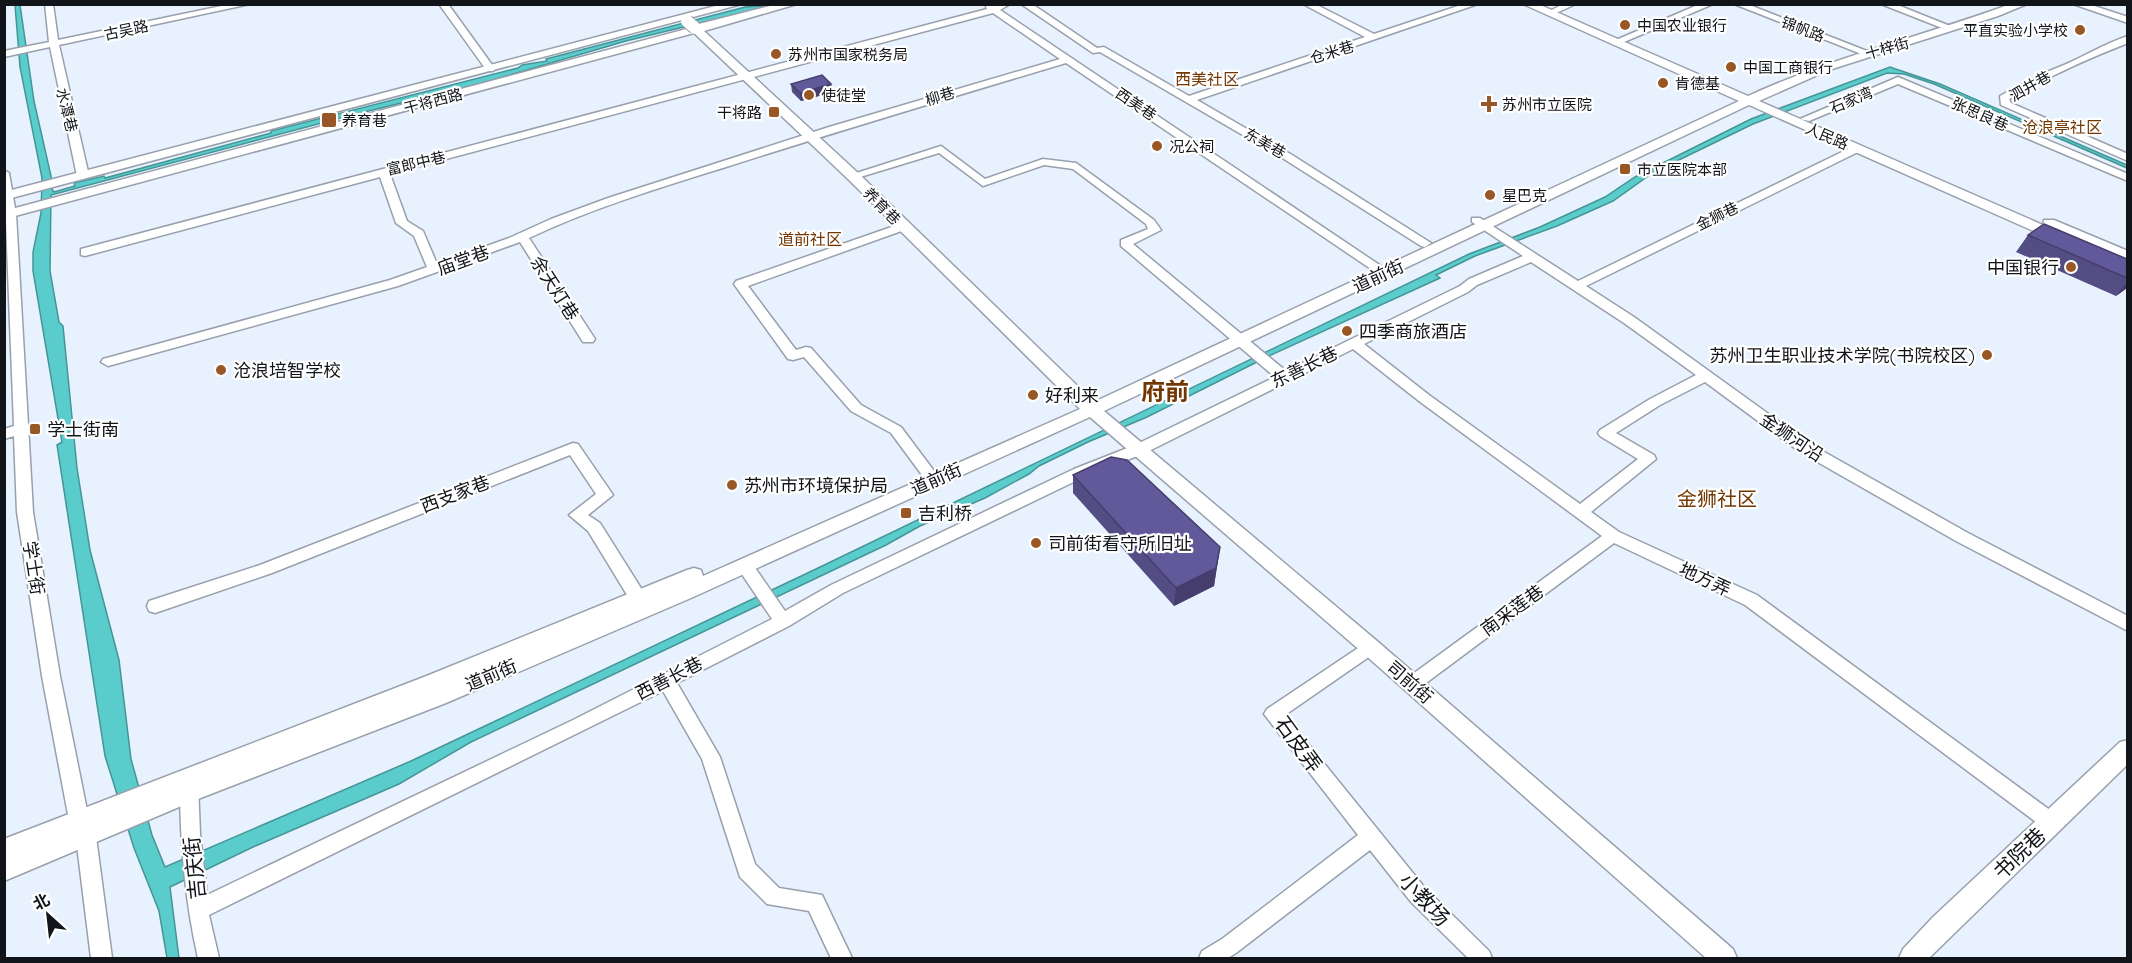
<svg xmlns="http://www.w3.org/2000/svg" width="2132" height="963" viewBox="0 0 2132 963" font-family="Quicksand,'Noto Sans SC',sans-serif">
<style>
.water{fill:#5bcccc;stroke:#459596;stroke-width:1.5}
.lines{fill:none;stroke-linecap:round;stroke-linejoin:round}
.minor-casing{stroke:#98a0ac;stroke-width:3}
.major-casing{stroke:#98a0ac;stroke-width:3}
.minor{fill:#fff;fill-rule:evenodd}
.major{fill:#fff;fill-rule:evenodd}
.major-bridge-casing{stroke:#98a0ac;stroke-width:14;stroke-linecap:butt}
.major-bridge{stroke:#fff;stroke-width:12}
.wall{fill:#544d84}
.shaded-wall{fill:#453e6c}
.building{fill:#62599a;stroke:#453e6c;stroke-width:1.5}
.poi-dot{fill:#995725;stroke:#fff;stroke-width:2}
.labels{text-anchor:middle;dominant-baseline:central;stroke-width:4.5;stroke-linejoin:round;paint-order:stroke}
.far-poi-label{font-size:15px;fill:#111418;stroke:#fff;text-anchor:start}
.far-street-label{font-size:15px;fill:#111418;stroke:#fff}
.far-neighbourhood-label{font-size:16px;fill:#723803;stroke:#fff}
.street-label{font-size:18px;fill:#111418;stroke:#fff}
.poi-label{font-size:18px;fill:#111418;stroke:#fff;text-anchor:start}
.neighbourhood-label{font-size:20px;fill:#723803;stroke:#fff}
.near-street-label{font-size:21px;fill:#111418;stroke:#fff}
.district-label{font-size:24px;font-weight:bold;fill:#723803;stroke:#fff}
</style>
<rect width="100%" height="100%" fill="#e8f1fe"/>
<path class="water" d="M15,5h5l14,96 17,75v12l3,4 21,-6 -1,-3 30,-7 1,2 166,-45v-2l247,-63 4,-3 25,-4 -1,-2 199,-52 29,-2 -148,36 -147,43 -131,32 -297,79 -1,76 9,51 4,4 14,142 13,82 29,110 12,99 21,76 13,32 246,-106 405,-192 653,-315 71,-27 65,-30 30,-20 116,-58 139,-52 50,17 187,81v3l-193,-84 -30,-10 -17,-1 -134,51 -99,48 -41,29 -56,25 -82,30 -39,19 4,3 -171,78 -122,61 -59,25 -49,24 -10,8 -44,24 -65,28 -34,19 -415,197 -72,42 -146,63 -83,40 9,71h-12l-8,-47 -25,-63 -29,-92 -48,-311 5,-3 -29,-171v-19l8,-39 1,-35 -22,-111z"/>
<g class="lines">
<g class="minor-casing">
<path id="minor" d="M45,4h8l5,36 173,-36h19l-191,41 30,131 -6,3 -6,-3 -27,-129 -46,10v-6l45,-9z
M439,4h9l47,65 -2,2h-6z
M985,4l9,2 16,-2 -10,6 381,256 -2,3h-8l-305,-206c-114,34 -227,68 -340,104 -67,21 -134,41 -197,71l66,101 -2,3h-10l-63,-100 -122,44 -290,80 -7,-4 2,-3 287,-79 37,-13 -13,-31 -18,-13 -16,-46 -295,79 -4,-1v-6l906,-240zM993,13l67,46 -231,68 -221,71 -57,21 -42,19 -72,26 -14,-33 -16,-10 -17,-47z
M1021,4h11l65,44 7,-1 85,49 176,-59 -62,-33h12l59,30 90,-30h14l-281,96 95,55 139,88 -6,4 -4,-1 -137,-87 -184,-107 -7,1z
M1563,4h13l-22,10 -4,-3z
M1700,4h13l-89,38 -8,-2z
M1734,4h13l125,49 -8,2z
M1881,4h14l55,22 -8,2z
M2073,4h15l40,13v6z
M2128,36v7c-41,16 -81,34 -119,56l2,4 117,51v7l-127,-56 -1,-9c21,-12 37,-20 59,-29 23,-9 44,-23 69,-31z
M1898,77l230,97v7l-230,-97 -89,37 -9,-2z
M941,146l44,33 58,-20 33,4 78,57 7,10 -28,14 153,127 174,-85 9,-7 54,-23 -51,-34v-4h8l98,63 274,-134h8v4l-274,135 48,31 176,127 158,89 160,83v15l-172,-90 -156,-89 -95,-70 -45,23 -44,28 38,22 2,4 -65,53 28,20 138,63 301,221 3,6 -3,6 -7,3 -7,-3 -299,-223 -131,-62 -196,146 -6,2 -6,-2 -3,-5 3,-5 196,-143 -183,-135 -66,-52 -208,104 -61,24 -241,116 -54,33 -112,57 43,74 35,107 24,24 43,7 30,63h-21l-22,-47 -42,-7 -27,-27 -38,-118 -39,-68 -454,224 10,43h-21c-13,-57 -18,-116 -18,-175l2,-6 7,-2 7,2 2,6 2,51 7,61 366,-175 199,-101 -33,-49 -2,-4 2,-4h12l34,49 46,-26 243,-116 61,-24 140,-68 -154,-131v-6l27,-11 -2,-5 -73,-55 -29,-4 -61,21 -44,-33 -82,25h-8l-2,-2zM1531,262l93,61 72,52 -46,24 -50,31 -2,3 2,3 38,23 -58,45 -151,-109 -65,-51 104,-52 9,-7z
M4,170l5,3 7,41 17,298 27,164 29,144 7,17 16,121h-21l-15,-121 -7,-17 -27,-144 -25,-164 -3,-76 -10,3v-10l10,-3z
M903,223l4,2v4l-159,57 48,64 10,-3 5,1 50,57 40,22 33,44 -7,5 -5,-1 -31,-42 -40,-22 -47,-54 -11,3 -5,-1 -54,-75 2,-3z
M573,443l5,1 35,51 -25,20 12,8 44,70 2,5 -2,5 -6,1 -6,-1 -44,-72 -19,-16 27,-21 -26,-39 -298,118 -117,40 -6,-2 -2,-5 2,-5 111,-36z
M1370,640l6,2 3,5 -3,5 -91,63 140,173 64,63 3,7h-24l-57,-56 -41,-52 -134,103 -8,5h-29l3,-7 20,-12 136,-104 -94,-121 3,-5z"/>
</g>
<g class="major-casing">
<path id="major" d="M723,4h19l-738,196v-8z
M778,4h19l-93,27 154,142 236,229 645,-301 -216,-97h15l210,92c85,-39 175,-60 263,-92h16l-29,12 -169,54 -70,31 284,124 1,-5h10l74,31v9l-64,-26 2,3 -2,3h-10l-305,-135 -645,306 273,230 356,308 4,9h-31l-343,-305 -273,-236 -399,181 -245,105 -248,96 -194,82v-42l425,-164 258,-105 7,-2 7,2 2,6 377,-167 -232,-230 -154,-146 -690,186v-8l686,-183 1,-2z
M2128,740v24l-199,194h-30l4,-9 30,-32 187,-175z"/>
</g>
<use href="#minor" class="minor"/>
<use href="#major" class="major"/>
<g class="major-bridge-casing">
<path id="major-bridge" d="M687,21l8,7"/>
</g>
<use href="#major-bridge" class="major-bridge"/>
</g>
<path class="wall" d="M791,84h40l2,8 -32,9 -9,-9z
M2028,235l99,24v29l-11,8 -100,-44z
M1073,475l147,72 -6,39 -40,20 -101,-113z"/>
<path class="shaded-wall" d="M831,84l2,8 -32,9 -1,-8z
M2127,282v6l-11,8z
M1220,547l-6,39 -40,20 2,-18z"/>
<path class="building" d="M822,75l9,9 -31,9 -9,-9z
M2044,224l83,35v19l-99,-43z
M1111,457l16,3 93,87 -4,21 -40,20 -103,-113z"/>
<g class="poi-dot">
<circle cx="1625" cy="25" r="6"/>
<circle cx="2080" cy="30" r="6"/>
<circle cx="776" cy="54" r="6"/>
<circle cx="1731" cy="67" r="6"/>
<circle cx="1663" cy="83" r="6"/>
<circle cx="809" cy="95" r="6"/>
<path d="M1486 95h6v6h6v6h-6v6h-6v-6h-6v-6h6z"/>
<rect x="768" y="106" width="12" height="12" rx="3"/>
<rect x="321" y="112" width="16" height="16" rx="3"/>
<circle cx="1157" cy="146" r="6"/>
<rect x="1619" y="163" width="12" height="12" rx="3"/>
<circle cx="1490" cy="195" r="6"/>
<circle cx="2071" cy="267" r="6"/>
<circle cx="1347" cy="331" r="6"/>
<circle cx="1987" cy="355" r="6"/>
<circle cx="221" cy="370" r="6"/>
<circle cx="1033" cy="395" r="6"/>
<rect x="29" y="423" width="12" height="12" rx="3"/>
<circle cx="732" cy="485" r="6"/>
<rect x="900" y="507" width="12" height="12" rx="3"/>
<circle cx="1036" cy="543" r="6"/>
</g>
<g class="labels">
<g class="far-poi-label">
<text x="1637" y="25">中国农业银行</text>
<text x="2068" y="30" text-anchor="end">平直实验小学校</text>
<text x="788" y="54">苏州市国家税务局</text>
<text x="1743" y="67">中国工商银行</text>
<text x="1675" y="83">肯德基</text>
<text x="821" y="95">使徒堂</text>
<text x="1502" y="104">苏州市立医院</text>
<text x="762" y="112" text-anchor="end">干将路</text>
<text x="342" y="120">养育巷</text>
<text x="1169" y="146">况公祠</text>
<text x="1637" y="169">市立医院本部</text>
<text x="1502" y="195">星巴克</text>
</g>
<g class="far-street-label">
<text transform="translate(1803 29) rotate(21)">锦帆路</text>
<text transform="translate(126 30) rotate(-12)">古吴路</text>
<text transform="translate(1887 48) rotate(-16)">十梓街</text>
<text transform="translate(1332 52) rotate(-17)">仓米巷</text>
<text transform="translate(2030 86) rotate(-30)">泗井巷</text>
<text transform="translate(940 96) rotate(-17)">柳巷</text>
<text transform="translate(1851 100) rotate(-23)">石家湾</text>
<text transform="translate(433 101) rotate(-15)">干将西路</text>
<text transform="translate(1136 104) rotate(34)">西美巷</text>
<text transform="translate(67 110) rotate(76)">水潭巷</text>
<text transform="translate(1980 114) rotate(24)">张思良巷</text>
<text transform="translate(1827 136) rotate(23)">人民路</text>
<text transform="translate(1265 143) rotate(30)">东美巷</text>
<text transform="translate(416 163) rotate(-13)">富郎中巷</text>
<text transform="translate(882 206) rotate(45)">养育巷</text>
<text transform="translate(1717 216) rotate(-26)">金狮巷</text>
</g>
<g class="far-neighbourhood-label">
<text x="1207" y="79">西美社区</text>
<text x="2062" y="127">沧浪亭社区</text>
<text x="810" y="239">道前社区</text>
</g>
<g class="street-label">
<text transform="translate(463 260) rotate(-20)">庙堂巷</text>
<text transform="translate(1378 276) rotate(-25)">道前街</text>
<text transform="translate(555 288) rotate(57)">余天灯巷</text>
<text transform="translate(1304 367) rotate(-26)">东善长巷</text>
<text transform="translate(1792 437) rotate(34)">金狮河沿</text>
<text transform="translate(936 479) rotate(-24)">道前街</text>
<text transform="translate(455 494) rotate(-21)">西支家巷</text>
<text transform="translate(34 568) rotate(81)">学士街</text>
<text transform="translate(1705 579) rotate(25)">地方弄</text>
<text transform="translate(1512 610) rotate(-36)">南采莲巷</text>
<text transform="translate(491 675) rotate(-23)">道前街</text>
<text transform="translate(669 678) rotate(-27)">西善长巷</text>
<text transform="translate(1410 682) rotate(41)">司前街</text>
</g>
<g class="poi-label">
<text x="2059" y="267" text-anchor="end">中国银行</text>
<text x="1359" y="331">四季商旅酒店</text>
<text x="1975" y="355" text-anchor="end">苏州卫生职业技术学院(书院校区)</text>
<text x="233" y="370">沧浪培智学校</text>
<text x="1045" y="395">好利来</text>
<text x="47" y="429">学士街南</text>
<text x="744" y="485">苏州市环境保护局</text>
<text x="918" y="513">吉利桥</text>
<text x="1048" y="543">司前街看守所旧址</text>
</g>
<g class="neighbourhood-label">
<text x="1717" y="498">金狮社区</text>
</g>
<g class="near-street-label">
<text transform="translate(1299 744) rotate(54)">石皮弄</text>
<text transform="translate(2019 853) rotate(-44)">书院巷</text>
<text transform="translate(194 868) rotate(-96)">吉庆街</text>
<text transform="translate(1425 899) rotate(47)">小教场</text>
</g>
<g class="district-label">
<text x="1165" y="391">府前</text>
</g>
</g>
<rect width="2132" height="963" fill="none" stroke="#111418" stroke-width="12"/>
<g transform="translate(48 915) rotate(333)" stroke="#ffffff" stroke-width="4.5" paint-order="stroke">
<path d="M0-4.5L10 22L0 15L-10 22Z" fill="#111418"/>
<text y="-9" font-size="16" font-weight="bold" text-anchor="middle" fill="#111418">北</text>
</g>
</svg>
